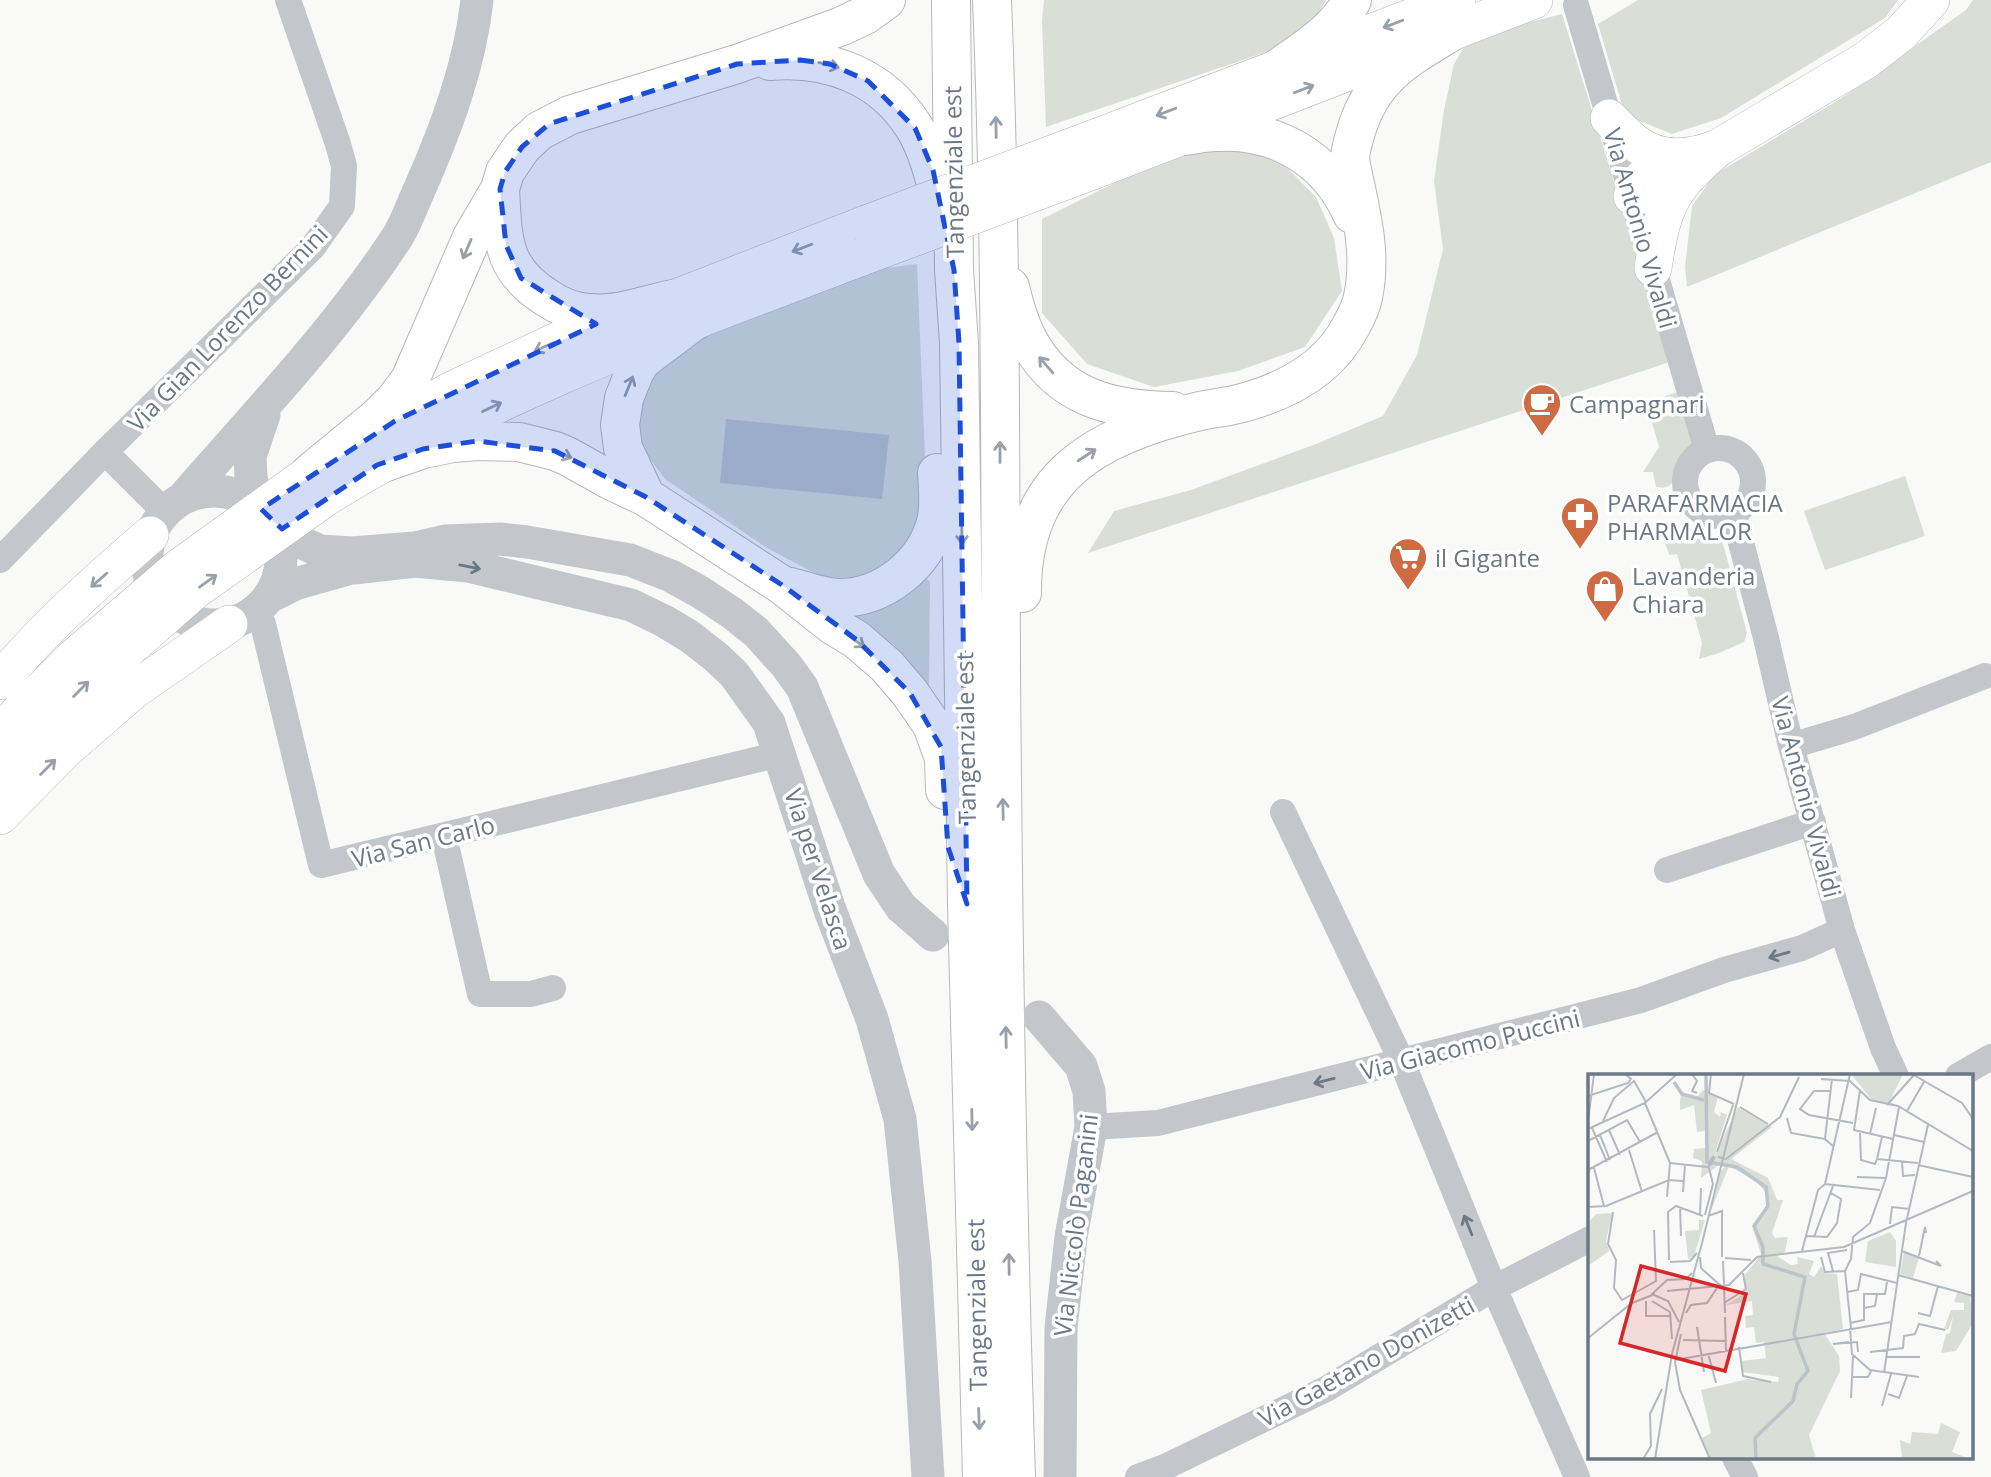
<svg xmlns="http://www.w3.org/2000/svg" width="1991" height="1477" viewBox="0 0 1991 1477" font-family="'Open Sans',sans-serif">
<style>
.green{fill:#d9ded7}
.water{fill:#bcc4c9}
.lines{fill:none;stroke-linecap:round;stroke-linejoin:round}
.secondary-casing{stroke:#b4b8bd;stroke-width:38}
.primary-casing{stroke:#b5b8bc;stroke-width:40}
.motorway-casing{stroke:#b5b8bb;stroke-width:40}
.minor{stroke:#c3c6ca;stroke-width:26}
.tertiary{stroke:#c3c6ca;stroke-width:33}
.secondary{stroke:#fff;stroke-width:37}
.primary{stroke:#fff;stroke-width:38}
.motorway{stroke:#fff;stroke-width:38}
.secondary-bridge-casing{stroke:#b4b8bd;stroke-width:38;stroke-linecap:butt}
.secondary-bridge{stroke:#fff;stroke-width:37}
.oneway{stroke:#98a0aa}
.oneway2{stroke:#6c7885}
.marked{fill:#1d4ed8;fill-opacity:0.2;stroke:#1d4ed8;stroke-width:5;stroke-dasharray:14 9;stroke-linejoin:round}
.labels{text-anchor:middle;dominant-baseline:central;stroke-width:7;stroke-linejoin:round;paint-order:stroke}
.street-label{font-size:24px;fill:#6c7885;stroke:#fff}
.poi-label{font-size:24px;fill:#6c7885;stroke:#fff;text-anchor:start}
.inset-river{fill:none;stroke:#bcc4c9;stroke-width:3.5}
.inset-road{fill:none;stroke:#b4b9c0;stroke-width:2}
.view{fill:#d62828;fill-opacity:0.15;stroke:#d62828;stroke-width:3.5}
.inset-edge{fill:none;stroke:#6c7885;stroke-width:3.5}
</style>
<rect width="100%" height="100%" fill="#f9f9f8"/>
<path class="green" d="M1044,0h282l-22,39 -258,88 -4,-106z
M1638,0h260l-13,18 -164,100 -49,16 -47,-19 -27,-91z
M1973,0h18v162l-304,125 -2,-20 7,-61 22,-31 126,-76 126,-89z
M1562,14l108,348 -582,191 26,-42 77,-21 125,-46 67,-28 34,-61 26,-106 -9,-68 10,-71 10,-46 16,-27z
M1240,149l42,14 34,34 18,41 8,53 -37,56 -67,24 -84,16 -67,-23 -45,-51v-94l105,-52 47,-14z
M917,264l10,240 -31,61 -45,18 -31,-7 -53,-28 -102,-69 -18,-24 -13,-34 5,-35 40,-47 175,-67z
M1678,392l15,55c-5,6 -11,12 -14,19 -5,13 -5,24 -23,21l-3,-15h-10l16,-25 -13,-45z
M1905,476l20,60 -100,34 -21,-59z
M1683,525l39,15 25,93 -3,9 -25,11 -20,6 3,-16 -25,-89 -8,1 -7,-22z
M924,577l6,5 -1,105 -35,-42 -36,-26 -17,-9z"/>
<path class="water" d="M726,419l163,16 -7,64 -162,-16z"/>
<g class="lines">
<g class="secondary-casing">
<path id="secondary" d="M1609,118c8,8 16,17 25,24 25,20 56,17 84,6l148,-88 35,-27 30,-33
M1092,139l365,-139
M1090,172l444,-172
M1675,191l-43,5c10,-25 24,-29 47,-39
M1653,268c10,-63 16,-78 65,-120
M366,439l29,-18 59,-32 116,-54 103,-36 193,-75
M325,498c167,-105 354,-171 537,-241
M0,681c45,-54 97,-100 150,-146
M0,732l72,-73 54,-46
M0,774c43,-48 88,-92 137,-133
M0,816l66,-67 68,-59 95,-66"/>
</g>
<g class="primary-casing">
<path id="primary" d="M1277,69c28,-20 59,-38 75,-69"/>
</g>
<g class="motorway-casing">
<path id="motorway" d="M951,0l3,270 5,73 8,561 15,573
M992,0c9,222 8,445 9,668 2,270 6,539 15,809
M770,61c58,-5 112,15 144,66 14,23 21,50 26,76
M1183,136c11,-1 22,-4 33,-4 60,-4 112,27 136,82
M500,189c3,51 1,81 49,110 20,13 38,16 61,14 21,-2 43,-10 63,-14
M1010,287c4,17 9,35 17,51 31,60 84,72 146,73
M377,465l46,-16 30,-6 24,-2 42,1 36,9 12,5 43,24 36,17 136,88 52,41 23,14 30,26 23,27 22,32 12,33 1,32
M309,474l69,-57 16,-16 16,-21 62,-143 28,-48 5,-17 17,-25 17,-16 31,-16 167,-51 105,-38 23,-11 21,-15
M646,497l-23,-49 -3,-23 4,-27 11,-27 7,-11 52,-39
M791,587c15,4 33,11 48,11 44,0 86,-33 97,-76 4,-15 2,-33 1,-49
M1022,593c-1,-117 74,-158 178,-182 14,-3 28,-4 42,-8 45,-12 87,-34 109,-77 5,-9 10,-19 12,-29 10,-47 -4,-91 -13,-137 0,-11 4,-21 7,-32 16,-51 48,-68 92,-95"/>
</g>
<path class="minor" d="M1576,5l131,445
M1685 482a34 34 0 1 1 68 0a34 34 0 1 1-68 0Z
M105,452l60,60
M1733,512l33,126 25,108 51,184 41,118 13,28
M0,560l105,-108 208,-205 29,-41 2,-40 -6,-22 -50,-144
M255,612l8,12 58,241 459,-111
M1791,746l63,-19 131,-51
M1283,812l119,250 92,226 83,189
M444,836l36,158h51l22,-6
M1667,870l146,-48
M1958,1076l33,-19
M1091,1127l67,-4 483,-123 83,-30 78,-22 40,-18
M1735,1458l10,19
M1138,1477l27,-10 161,-78 168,-101 96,-49"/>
<path class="tertiary" d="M147 558a67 67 0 1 1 134 0a67 67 0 1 1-134 0Z
M182,499c74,-85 154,-168 216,-263 9,-15 15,-33 22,-48 26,-59 50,-123 57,-188
M259,507l-8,-29 -1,-22 14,-41
M270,520l26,20 24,11 32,2 63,-5 30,-7 55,-2 27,3 103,18 41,16 29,16 32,21 24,19 30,33 16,22 77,187 22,33 32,28
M354,568l61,-7 53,5 163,39 33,16 25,15 27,21 18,17 35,49 61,187 42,109 28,100 15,142 13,216
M269,597l26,-13 74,-21
M1039,1017l42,49 8,25 2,36 -20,110 -10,91 -1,149"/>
<use href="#secondary" class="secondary"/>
<use href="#primary" class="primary"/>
<use href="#motorway" class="motorway"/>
<g class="secondary-bridge-casing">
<path id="secondary-bridge" d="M866,224l226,-85
M862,257l228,-85
M126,613l51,-44 132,-95
M137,641l57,-50 131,-93"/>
</g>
<use href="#secondary-bridge" class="secondary-bridge"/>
</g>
<defs><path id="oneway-shaft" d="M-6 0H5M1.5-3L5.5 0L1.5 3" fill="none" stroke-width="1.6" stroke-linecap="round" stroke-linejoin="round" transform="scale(1.75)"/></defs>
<g class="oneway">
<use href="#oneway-shaft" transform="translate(1393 24) rotate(159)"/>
<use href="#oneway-shaft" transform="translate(829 65) rotate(14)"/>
<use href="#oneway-shaft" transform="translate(1304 89) rotate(-21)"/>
<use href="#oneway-shaft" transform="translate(1166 112) rotate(159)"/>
<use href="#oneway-shaft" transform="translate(996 127) rotate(-91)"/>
<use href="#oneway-shaft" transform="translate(802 248) rotate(159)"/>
<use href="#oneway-shaft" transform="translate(467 249) rotate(113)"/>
<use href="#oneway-shaft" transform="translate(544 347) rotate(156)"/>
<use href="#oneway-shaft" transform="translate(1046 365) rotate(-131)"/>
<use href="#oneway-shaft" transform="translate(629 386) rotate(-68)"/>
<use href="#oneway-shaft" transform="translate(492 407) rotate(-26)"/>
<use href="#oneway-shaft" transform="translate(1000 452) rotate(-90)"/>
<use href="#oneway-shaft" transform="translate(562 454) rotate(22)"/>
<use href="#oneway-shaft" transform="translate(1087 455) rotate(-33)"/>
<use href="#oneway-shaft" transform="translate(962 534) rotate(89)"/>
<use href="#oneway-shaft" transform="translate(99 580) rotate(139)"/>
<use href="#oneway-shaft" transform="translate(208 581) rotate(-36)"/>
<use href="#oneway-shaft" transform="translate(856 641) rotate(36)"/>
<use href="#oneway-shaft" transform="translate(81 689) rotate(-45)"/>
<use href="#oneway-shaft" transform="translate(48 767) rotate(-45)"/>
<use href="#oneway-shaft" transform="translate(1003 809) rotate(-91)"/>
<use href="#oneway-shaft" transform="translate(1006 1037) rotate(-91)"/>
<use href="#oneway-shaft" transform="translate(972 1120) rotate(89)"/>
<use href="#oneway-shaft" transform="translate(1009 1264) rotate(-91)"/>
<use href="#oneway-shaft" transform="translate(979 1419) rotate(88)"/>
</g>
<g class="oneway2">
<use href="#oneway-shaft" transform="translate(470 567) rotate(11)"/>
<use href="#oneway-shaft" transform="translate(1779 955) rotate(164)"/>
<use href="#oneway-shaft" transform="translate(1324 1081) rotate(166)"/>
<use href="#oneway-shaft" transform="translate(1468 1225) rotate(-112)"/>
</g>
<path class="marked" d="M800,60l30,4 38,17 47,47 18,42 21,100 5,73 8,561 -19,-57 -7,-100 -31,-54 -53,-53 -75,-55 -136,-88 -91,-46 -78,-10 -54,8 -46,16 -95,64 -21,-20 134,-88 201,-97 -75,-46 -15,-33 -6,-56 5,-17 17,-25 27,-23 188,-60z"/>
<defs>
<g id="cafe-pin" transform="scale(2.0125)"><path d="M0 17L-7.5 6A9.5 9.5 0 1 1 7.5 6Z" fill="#cf6b42" stroke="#fff"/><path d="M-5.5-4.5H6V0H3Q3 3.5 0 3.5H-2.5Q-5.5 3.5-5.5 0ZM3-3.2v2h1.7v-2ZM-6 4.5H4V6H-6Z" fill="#fff"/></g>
<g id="pharmacy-pin" transform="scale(2.0125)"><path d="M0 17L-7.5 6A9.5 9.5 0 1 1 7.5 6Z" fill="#cf6b42" stroke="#fff"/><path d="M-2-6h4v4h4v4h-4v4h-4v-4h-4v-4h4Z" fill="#fff"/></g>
<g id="supermarket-pin" transform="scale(2.0125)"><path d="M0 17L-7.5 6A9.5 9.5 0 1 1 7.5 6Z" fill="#cf6b42" stroke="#fff"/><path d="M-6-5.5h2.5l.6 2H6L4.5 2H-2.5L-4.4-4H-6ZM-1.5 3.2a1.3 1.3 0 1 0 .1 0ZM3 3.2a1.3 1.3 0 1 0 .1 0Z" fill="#fff"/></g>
<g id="shop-pin" transform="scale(2.0125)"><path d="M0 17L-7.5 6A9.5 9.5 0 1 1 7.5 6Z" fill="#cf6b42" stroke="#fff"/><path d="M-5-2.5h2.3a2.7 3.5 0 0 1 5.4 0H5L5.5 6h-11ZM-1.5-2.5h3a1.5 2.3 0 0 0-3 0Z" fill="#fff"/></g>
</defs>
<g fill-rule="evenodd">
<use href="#cafe-pin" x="1542" y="403"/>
<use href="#pharmacy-pin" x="1580" y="516"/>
<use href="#supermarket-pin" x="1408" y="557"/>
<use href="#shop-pin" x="1605" y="589"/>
</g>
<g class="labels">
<g class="street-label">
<text transform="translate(953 172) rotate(-91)">Tangenziale est</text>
<text transform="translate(1641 228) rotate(74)">Via Antonio Vivaldi</text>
<text transform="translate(227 328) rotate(-46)">Via Gian Lorenzo Bernini</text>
<text transform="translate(965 738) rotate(-91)">Tangenziale est</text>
<text transform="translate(1807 797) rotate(75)">Via Antonio Vivaldi</text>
<text transform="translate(423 841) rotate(-14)">Via San Carlo</text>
<text transform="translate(819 869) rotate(72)">Via per Velasca</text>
<text transform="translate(1470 1044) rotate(-14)">Via Giacomo Puccini</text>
<text transform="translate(1075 1225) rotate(-83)">Via Niccolò Paganini</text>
<text transform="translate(976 1305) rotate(-91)">Tangenziale est</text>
<text transform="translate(1366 1361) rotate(-29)">Via Gaetano Donizetti</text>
</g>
<g class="poi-label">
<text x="1569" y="403">Campagnari</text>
<text x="1607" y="502">PARAFARMACIA<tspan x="1607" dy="28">PHARMALOR</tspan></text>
<text x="1435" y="557">il Gigante</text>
<text x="1632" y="575">Lavanderia<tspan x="1632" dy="28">Chiara</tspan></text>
</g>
</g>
<g transform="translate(1588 1074)">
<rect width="385" height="385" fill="#f9f9f8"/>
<path d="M263,0h52l-14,29 -17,-3zM115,16l15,7 -4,15 6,5 1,-5 6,3 -13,42 24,-50 34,20 -41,32 37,19 9,22h6l-11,33 3,5 13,-1 -3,15 -8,4 14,9 7,-1 -1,-7 17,4 -5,13 5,3 7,-11 5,7 11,1 6,55 -19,4 15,23 1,15 -31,64 7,24h-106l-8,-21 9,-5 -10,-43 47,-11 30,3 1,-5 -36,-5 -2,-11 25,-3 -2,-16 -8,1 -2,-16 -8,1 -1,-12 8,-1 -1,-14 -26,4 18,-11 1,-19 16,-21 -8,-25 13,-23v-13l-10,-12 -27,-15 -19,47 11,-42 5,-5 -7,-1 -18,13 1,-17 -9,-3 1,-9 12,-1 1,-11 -2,-6 -8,1 -3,-27 -14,5v-8l1,-8 16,3zM24,139l-6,28 3,10 -21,15v-43l8,-9zM111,146h6l-11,36 -6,3 -3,-28 14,-1zM302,158l6,9v26l-31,-5 3,-21zM316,178l15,5 -6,21 -13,-4zM369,219l13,3 3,27 -17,28 -15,2 5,-19 4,-1 3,-16 -5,13 -4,-1 7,-19h13v-7l-10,-1zM353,349l19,9 -8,20 18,7h-68l-2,-19 10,4 2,-12 26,2z" fill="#d9ded7"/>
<path class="inset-river" d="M118,0l1,88 30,5 29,20 2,19 -14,20 9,21v17l42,13 -11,57 14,37 -11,13 -4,17 -38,37 1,21M86,8l8,12 22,6"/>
<path class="inset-road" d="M104,0l5,7 -5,10 5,2M123,0l-2,19 25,11M178,0h49M324,0l50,29 11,16M233,5l29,2 20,19 28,6 75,45M244,5l-7,60 9,8M272,16l-6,40 39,9M243,17h-17l-14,18 9,6 44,8M0,22l40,-13 3,-4 -6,-5M57,29l25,60 -3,34M299,31l27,-30M152,33l28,17M319,37l17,-29M199,44l4,15 34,6M15,47l11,-23 20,-17 12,21M0,48l6,-48M4,54l15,34M0,55l57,-26 32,-29M21,56l11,25M272,59l1,27 14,4 2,-5M282,60l6,-26M12,61l10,25M306,61l30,7M0,67l39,-21 13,22M41,76l13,42M129,78l16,-47M126,82l-3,3 -3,9 7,-11M130,83l8,2 54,-42 19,-40M289,85l41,4M289,85l5,-22M314,88l1,14 12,-1M82,89l37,4M330,91l55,12M6,94l10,38M0,96l70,-38M269,103l28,1M237,110l25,-110M237,110l55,6M95,118l2,-27M0,133l18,-1 63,-26 14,1M92,133l1,29M25,138l-5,32 8,16 -2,28 8,12 34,-19 -2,-51M112,140l1,-26M117,141l8,-31 -4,-16M120,142l14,-5v46M302,150l2,-17 18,2M217,162l22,1 10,-14 4,-24 -10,-6M226,163l19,-51M114,169l42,-169M214,177l16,-61 7,-6M314,177l39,15 -5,-5M331,182l6,-29 1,6M112,183l1,11 20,18M233,183l4,15 20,-1M137,184l26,2M81,186l-1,-48 8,-6 27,10M135,187l1,23M82,188l20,-1 7,-8M245,197l-5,-18 19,-3M310,201l75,21M136,214l1,25M79,217l62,-6 28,-28 87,-10 129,-56M259,218l11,-2 3,-16 36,9M63,221l16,-15 19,-1 6,-6M66,221l14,6 11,21M58,227v15h25M64,227l18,11 2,27M136,229l22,-14 -3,-16M276,234l11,-2 2,-12h8l2,-12M98,239l5,-8 16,-2 10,-15M330,239l12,3 8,-30M137,243l1,34M262,249l14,-3v-26h13M15,252l29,-23 23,-9M109,253l7,45M262,254l2,26 18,16 49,7M263,254l-6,-57 6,-12 2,-22 17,-14 16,-45 13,-71M93,260l-6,28 5,28 30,69M0,264l19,-15M95,266l42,1M261,268l-16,2 24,-2 1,10M151,273l4,29 28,6M282,278l33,-4 1,-12 11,-2 4,-10 26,6M120,279l8,30M299,283h33M87,286l217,-38M296,299l22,-150 22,-98M265,303h15l3,-6M300,320l11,4 8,-22M263,324l2,-42M294,332l9,-32M55,385l8,-13 -1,-32 12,-25M67,385l17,-105 30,-111"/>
<path class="view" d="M53,192l105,28 -21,77 -105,-28z"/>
<rect width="385" height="385" class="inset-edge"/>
</g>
</svg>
